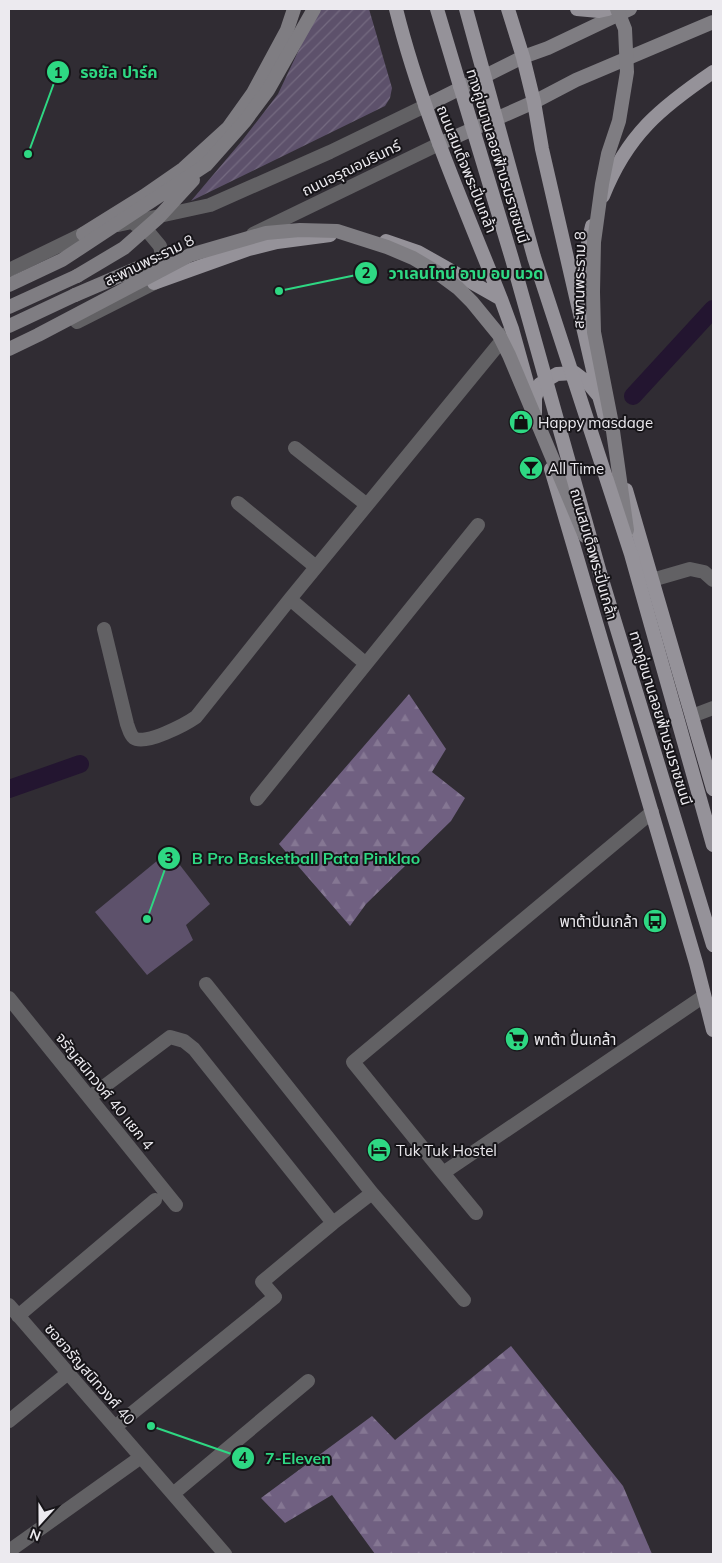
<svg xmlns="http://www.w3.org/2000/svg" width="722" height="1563" viewBox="0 0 722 1563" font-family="Mulish,'Noto Sans Thai',sans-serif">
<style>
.grass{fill:#5d516b}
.forest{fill:url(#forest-firs)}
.garden{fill:url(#garden-furrows)}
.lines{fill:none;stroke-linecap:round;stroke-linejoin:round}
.canal{stroke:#231530;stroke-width:18}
.minor{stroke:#626164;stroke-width:14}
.tertiary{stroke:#626164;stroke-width:14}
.secondary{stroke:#7f7d82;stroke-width:14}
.primary{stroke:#959299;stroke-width:14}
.secondary-bridge{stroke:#7f7d82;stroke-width:14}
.primary-bridge{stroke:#959299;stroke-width:14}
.labels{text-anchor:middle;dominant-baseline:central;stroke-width:4;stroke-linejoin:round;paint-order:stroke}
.street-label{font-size:15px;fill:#eceaef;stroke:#171519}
.poi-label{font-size:15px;fill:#eceaef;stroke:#171519;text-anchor:start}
.leader{fill:none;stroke:#2ed883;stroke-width:2}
.callout-dot{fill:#2ed883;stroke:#171519;stroke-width:2}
.mark-label{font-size:15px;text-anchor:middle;font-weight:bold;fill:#111}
.callout-label{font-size:16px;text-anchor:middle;font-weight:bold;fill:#2ed883;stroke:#171519;stroke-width:4;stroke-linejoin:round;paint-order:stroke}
</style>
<defs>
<pattern id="forest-firs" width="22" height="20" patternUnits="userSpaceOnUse" patternTransform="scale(1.25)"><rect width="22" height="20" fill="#706081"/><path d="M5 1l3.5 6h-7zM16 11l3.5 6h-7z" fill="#857793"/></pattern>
<pattern id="garden-furrows" width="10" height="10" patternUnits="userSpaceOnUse" patternTransform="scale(1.25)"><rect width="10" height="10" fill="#5d516b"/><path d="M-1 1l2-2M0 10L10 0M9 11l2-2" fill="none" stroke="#746a80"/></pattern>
</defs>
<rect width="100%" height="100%" fill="#302c33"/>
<path class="grass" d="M169,851l41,53 -24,21 7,15 -46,35 -52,-63z"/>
<path class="forest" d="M409,694l37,55 -14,23 33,26 -14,23 -85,83 -16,22 -71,-82z
M511,1346l112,140 29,68h-277l-43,-59 -47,28 -24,-25 111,-82 23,24z"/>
<path class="garden" d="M309,9h60l23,79 -2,10 -5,8 -194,95 50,-59 37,-48 26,-55z"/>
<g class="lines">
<path class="canal" d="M633,396l80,-87
M9,789l71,-25"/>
<path class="minor" d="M295,448l72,57
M238,503l78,64
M652,580l38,-11 14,3 9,8
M290,599l76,65
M104,629l23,95c2,5 3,11 7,14 11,8 52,-14 62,-21l94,-118 218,-266
M692,716l21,-8
M257,799l221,-274
M652,812l-299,250 90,111 261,-177
M206,984l166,209
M9,998l167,207
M90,1097l80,-60 14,4 10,8 139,174
M443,1173l33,40
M9,1305l216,249
M18,1316l137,-116
M9,1421l59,-48
M115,1427l160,-130 -13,-15 71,-59 39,-30 92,107
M173,1494l135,-113
M9,1551l132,-94"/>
<path class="tertiary" d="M118,225l92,-20 120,-53 95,-46
M136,225l9,3 15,18 4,18 -4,7
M253,234l186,-90
M9,270l74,-36 12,-3
M77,322l87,-44"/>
<path class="secondary" d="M425,106l98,-49 25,-9 82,-39
M439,144l95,-42 42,-22 137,-58
M83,234l61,-38 39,-27 45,-41 25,-35 34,-63 7,-21
M9,307l68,-31
M9,326l66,-31"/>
<path class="primary" d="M396,9c25,100 67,194 105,290l11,30 17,61
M437,9l23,77
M508,9l15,48 11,45 8,47 34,148 23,99 8,28
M577,9l22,2 9,-2
M603,196c24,-61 57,-88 110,-124
M386,241l32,11 83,47
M154,283l95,-34 28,-7 53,-7
M577,292l15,-66
M535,413v-15l5,-14 17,-10 18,-1 13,10 10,12
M551,469l145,494 17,67
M626,490l87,299
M600,573l113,372"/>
<path class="secondary-bridge" d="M617,9l8,20 2,43 -8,49 -11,33 -6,30 -8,58 -1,50 1,40 18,92 15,106
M77,276l47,-28 34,-30 35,-38
M9,285l53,-25 144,-95 39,-44 23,-31 46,-81
M75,295l63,-27 27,-7
M9,349l29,-14 152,-80 76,-22 34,-3 37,1 50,16 26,11 22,13 23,17 14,14 27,33 10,20 76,181"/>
<path class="primary-bridge" d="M466,9l68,248 97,297 82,291
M460,86l52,173 88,314"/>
</g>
<defs>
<g id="shop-disc" transform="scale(1.25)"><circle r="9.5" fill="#2ed883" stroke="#171519"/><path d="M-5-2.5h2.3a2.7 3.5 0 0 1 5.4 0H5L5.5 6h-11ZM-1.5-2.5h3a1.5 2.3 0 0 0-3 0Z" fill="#111"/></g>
<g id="bar-disc" transform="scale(1.25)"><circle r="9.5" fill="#2ed883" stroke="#171519"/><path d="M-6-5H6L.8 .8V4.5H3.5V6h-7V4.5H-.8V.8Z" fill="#111"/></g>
<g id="bus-disc" transform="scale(1.25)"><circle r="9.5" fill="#2ed883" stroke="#171519"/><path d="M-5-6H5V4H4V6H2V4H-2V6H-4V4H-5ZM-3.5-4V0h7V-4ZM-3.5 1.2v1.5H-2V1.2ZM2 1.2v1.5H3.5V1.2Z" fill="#111"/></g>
<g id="supermarket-disc" transform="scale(1.25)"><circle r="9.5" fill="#2ed883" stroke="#171519"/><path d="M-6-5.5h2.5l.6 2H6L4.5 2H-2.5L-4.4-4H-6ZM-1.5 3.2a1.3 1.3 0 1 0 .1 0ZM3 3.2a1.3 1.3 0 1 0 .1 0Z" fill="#111"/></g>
<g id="hotel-disc" transform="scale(1.25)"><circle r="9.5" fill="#2ed883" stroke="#171519"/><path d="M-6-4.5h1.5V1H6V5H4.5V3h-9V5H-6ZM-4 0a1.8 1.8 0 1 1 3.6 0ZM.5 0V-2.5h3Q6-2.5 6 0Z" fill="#111"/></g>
</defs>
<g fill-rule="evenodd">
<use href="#shop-disc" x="521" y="422"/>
<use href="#bar-disc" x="531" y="468"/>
<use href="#bus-disc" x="655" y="921"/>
<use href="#supermarket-disc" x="517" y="1039"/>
<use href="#hotel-disc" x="379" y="1150"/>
</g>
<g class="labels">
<g class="street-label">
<text transform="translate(498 156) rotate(73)">ทางคู่ขนานลอยฟ้าบรมราชชนนี</text>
<text transform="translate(351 168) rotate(-26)">ถนนอรุณอมรินทร์</text>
<text transform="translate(467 169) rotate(68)">ถนนสมเด็จพระปิ่นเกล้า</text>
<text transform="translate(149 260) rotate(-26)">สะพานพระราม 8</text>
<text transform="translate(579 280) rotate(-89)">สะพานพระราม 8</text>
<text transform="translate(594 554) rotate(74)">ถนนสมเด็จพระปิ่นเกล้า</text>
<text transform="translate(661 718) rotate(73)">ทางคู่ขนานลอยฟ้าบรมราชชนนี</text>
<text transform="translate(105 1091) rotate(51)">จรัญสนิทวงศ์ 40 แยก 4</text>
<text transform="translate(90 1374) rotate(49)">ซอยจรัญสนิทวงศ์ 40</text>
</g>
<g class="poi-label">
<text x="538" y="422">Happy masdage</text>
<text x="548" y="468">All Time</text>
<text x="638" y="921" text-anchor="end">พาต้าปิ่นเกล้า</text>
<text x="534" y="1039">พาต้า ปื่นเกล้า</text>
<text x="396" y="1150">Tuk Tuk Hostel</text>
</g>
</g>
<path class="leader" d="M28 154L58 72M279 291L366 273M147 919L169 858M151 1426L243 1458"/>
<g class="callout-dot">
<circle cx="28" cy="154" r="5"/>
<circle cx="279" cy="291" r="5"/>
<circle cx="147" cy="919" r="5"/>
<circle cx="151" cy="1426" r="5"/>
<circle cx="58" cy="72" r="12"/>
<circle cx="366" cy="273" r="12"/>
<circle cx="169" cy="858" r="12"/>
<circle cx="243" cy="1458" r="12"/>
</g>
<g class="mark-label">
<text x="58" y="78">1</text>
<text x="366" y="278">2</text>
<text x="169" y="863">3</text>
<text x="243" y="1463">4</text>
</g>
<g class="callout-label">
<text x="119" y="78">รอยัล ปาร์ค</text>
<text x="466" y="279">วาเลนไทน์ อาบ อบ นวด</text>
<text x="306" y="864">B Pro Basketball Pata Pinklao</text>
<text x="298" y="1464">7-Eleven</text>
</g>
<rect width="722" height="1563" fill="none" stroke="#eceaef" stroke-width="20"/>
<g transform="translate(40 1523) rotate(201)" stroke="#171519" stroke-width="4" paint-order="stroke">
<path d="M0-4L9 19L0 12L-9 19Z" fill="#eceaef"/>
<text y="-8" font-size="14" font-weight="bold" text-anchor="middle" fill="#eceaef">N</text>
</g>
</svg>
